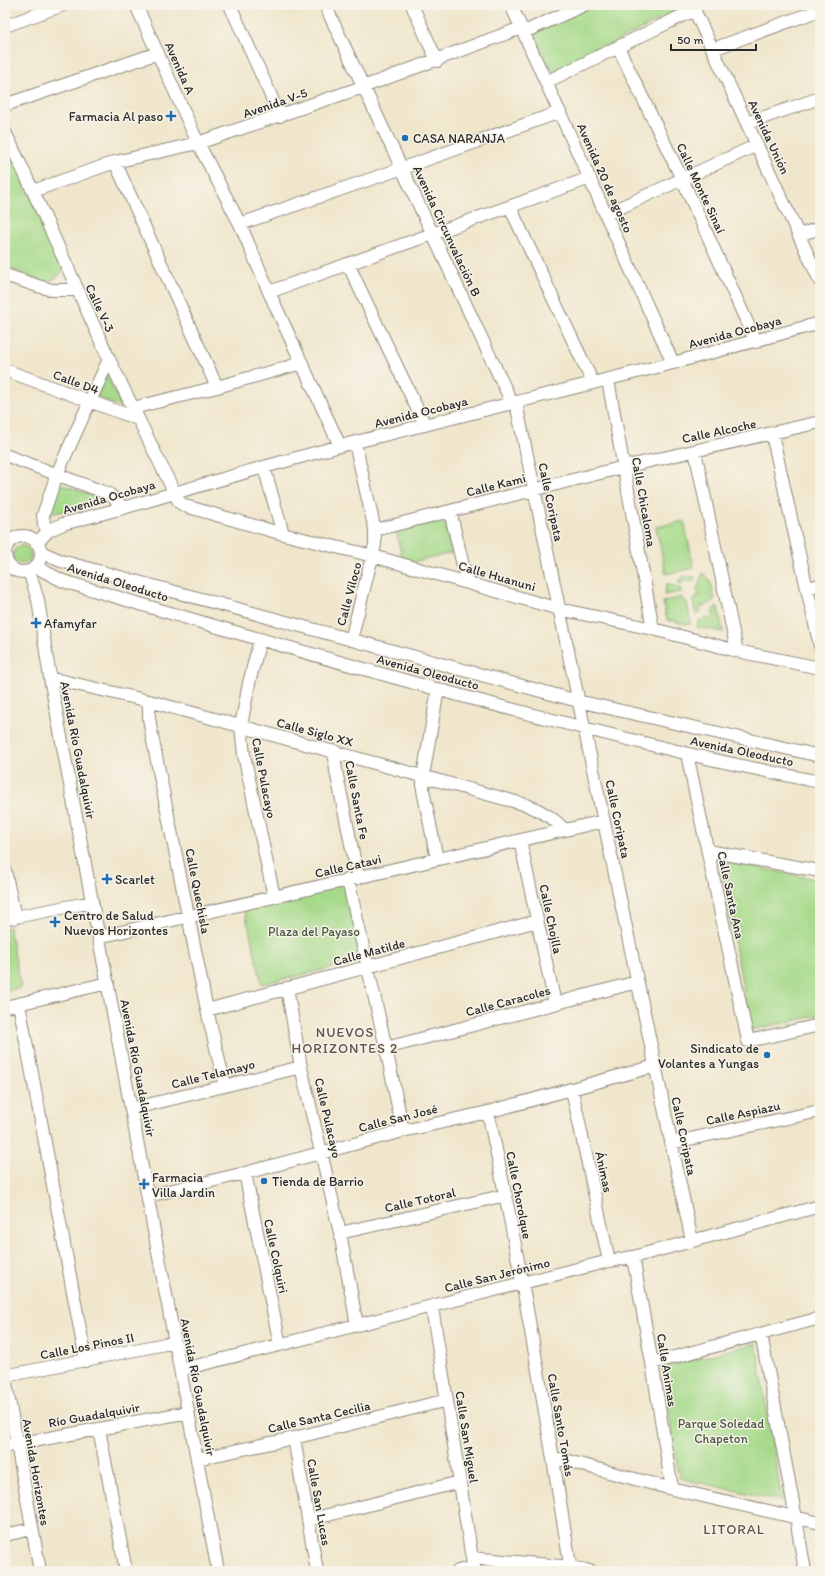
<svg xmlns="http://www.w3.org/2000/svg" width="825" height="1576" viewBox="0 0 825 1576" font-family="Itim,sans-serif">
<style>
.green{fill:#a6da8a;stroke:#68825a}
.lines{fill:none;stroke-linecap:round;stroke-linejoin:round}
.minor-casing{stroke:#8e887c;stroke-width:14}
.minor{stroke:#fff;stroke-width:12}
.poi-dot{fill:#1f6fb2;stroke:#f7f3e8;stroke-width:1.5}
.labels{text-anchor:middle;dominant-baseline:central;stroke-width:3;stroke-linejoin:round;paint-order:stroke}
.street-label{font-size:13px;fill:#2b2b2b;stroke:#f7f3e8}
.poi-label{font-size:13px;fill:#2b2b2b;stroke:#f7f3e8;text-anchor:start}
.park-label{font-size:13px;fill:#4a5743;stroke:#f7f3e8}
.neighbourhood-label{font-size:14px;letter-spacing:1px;fill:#64504a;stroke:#f7f3e8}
</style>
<rect width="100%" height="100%" fill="#f7f3e8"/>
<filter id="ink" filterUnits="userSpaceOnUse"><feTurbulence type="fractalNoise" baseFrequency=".025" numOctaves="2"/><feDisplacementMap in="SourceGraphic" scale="8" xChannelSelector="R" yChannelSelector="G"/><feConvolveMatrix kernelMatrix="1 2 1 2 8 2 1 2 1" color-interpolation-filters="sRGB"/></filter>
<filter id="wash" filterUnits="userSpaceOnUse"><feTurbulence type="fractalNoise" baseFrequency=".012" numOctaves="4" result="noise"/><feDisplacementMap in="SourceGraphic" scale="16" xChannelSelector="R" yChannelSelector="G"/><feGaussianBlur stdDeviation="0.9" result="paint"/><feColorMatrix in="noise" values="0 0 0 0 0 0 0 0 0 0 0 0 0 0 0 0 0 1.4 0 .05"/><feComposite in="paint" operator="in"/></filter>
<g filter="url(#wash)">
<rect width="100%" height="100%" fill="#f0e6cc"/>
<path class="green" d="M593,5h88l-2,5 -126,63 -19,-39z
M5,140l58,130c-4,7 -10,10 -17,12l-41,-15z
M106,374l16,34 -25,-11z
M61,484l46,17 -61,14z
M444,520l8,33 -39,9 -11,-5 -6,-26z
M684,521l10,47 -28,6 -10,-47z
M13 555a9 9 0 1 1 18 0a9 9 0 1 1-18 0Z
M703,573c8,6 10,13 10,22l2,2 -1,3h-1c-3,5 -7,6 -12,6 0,5 0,7 -5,9l-3,-14 3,-2 1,-4 3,1v-3l-3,-1v-3z
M684,576l11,1 -2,5 -8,-1 -4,3 -4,-2z
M667,583l14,6v3l-17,3z
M681,597l2,3 4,2 4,23 -24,-5 -4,-18z
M716,606l2,1 5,25 -26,-5 1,-5 9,-4 3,2 4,-4 -2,-2z
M719,860l101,20v135l-69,15z
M345,883l16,78 -99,23 -18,-76z
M9,927l12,61 -16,3v-63z
M756,1343l26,158 -103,-23 -17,-110z"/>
</g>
<g filter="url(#ink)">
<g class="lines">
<g class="minor-casing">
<path id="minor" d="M136,5l62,138 42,81 29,68 71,154
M230,5l50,111
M325,5l187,398
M412,5l25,56
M511,5l162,358
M692,5l128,276
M5,26l58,-21
M524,32l60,-27
M618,47l64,132 74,163
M713,49l107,-39
M546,82l148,-72
M5,105l153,-52
M747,123l73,-25
M5,132l28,59 76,168 70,143 6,4 98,28 90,22 186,53 94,20 84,22 83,17
M115,162l102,225
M33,191l82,-29 83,-19 165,-56 158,-59
M510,207l83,176
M606,214l151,-69
M240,224l163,-56 157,-56
M799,235l21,-7
M348,264l77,161
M5,275l33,11 14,4h25
M269,292l321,-114
M5,370l133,49
M608,380l45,249
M516,403l176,838
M133,408l84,-21 85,-24
M772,434l48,212
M695,451l42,200
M5,455l104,39 7,6 7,8
M264,467l19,67
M450,511l17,71
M375,530l249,-63 196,-45
M48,531l-4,-7 -1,-9 14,-41 52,-115
M5 554a18 18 0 1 1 36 0a18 18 0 1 1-36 0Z
M37,543l11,-12 15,-7 60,-16 141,-41 76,-21 333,-83 147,-40
M41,552l20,9 517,140 242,55
M36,567l27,14c206,62 413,122 622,172 45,11 90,20 135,29
M29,571l9,29 12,78 168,893
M807,588l13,-3
M260,640l-11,43 -8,43 3,29 30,142
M351,640l24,-95v-15l-20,-87
M50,678l99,23 378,104c15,6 27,13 38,25
M149,701v17l3,18 55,274 18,76
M334,751l2,20 22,107
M687,754l61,287 72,-16
M520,840l35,164
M708,851l112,20
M437,859l-14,-69v-14l15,-87
M5,870l10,48
M348,880l38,168 17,83
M5,919l87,-17
M99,937l505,-116
M287,988l14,79 39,166 17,92
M19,1004l67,357
M5,1007l103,-24
M207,1010l330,-89
M386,1048l251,-66
M572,1090l37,171
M131,1109l170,-42
M488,1112c33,152 59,306 83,459
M671,1143l149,-32
M245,1173l35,172
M148,1196l97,-23 158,-42 85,-19 167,-46
M340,1233l166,-38
M633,1257l19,106 20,126
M432,1307l42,264
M761,1334l35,184 9,53
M652,1363l168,-45
M180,1370l429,-109 24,-4 187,-51
M5,1376l170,-34
M5,1378l35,193
M99,1429l27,142
M294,1438l23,133
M5,1446l94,-17 89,-17
M553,1457l119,32 148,34
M197,1459l97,-21 153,-38
M308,1520l152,-38
M5,1535l27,-6
M472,1558l99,9 19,4
M458,1571l16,-4"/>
</g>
<use href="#minor" class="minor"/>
</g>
</g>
<g class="poi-dot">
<path d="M169 110h4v4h4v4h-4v4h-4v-4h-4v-4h4z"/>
<circle cx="405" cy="138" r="4"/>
<path d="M34 617h4v4h4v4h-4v4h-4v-4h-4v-4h4z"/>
<path d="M105 873h4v4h4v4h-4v4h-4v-4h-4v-4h4z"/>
<path d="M53 916h4v4h4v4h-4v4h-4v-4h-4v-4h4z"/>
<circle cx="767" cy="1055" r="4"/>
<circle cx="264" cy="1181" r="4"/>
<path d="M142 1178h4v4h4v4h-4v4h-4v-4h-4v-4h4z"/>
</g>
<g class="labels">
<g class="street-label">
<text transform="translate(180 68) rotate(66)">Avenida A</text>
<text transform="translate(275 103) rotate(-19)">Avenida V-5</text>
<text transform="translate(769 137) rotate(65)">Avenida Unión</text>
<text transform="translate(605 178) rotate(66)">Avenida 20 de agosto</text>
<text transform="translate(701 188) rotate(65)">Calle Monte Sinaí</text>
<text transform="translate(447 231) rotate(65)">Avenida Circunvalación B</text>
<text transform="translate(100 308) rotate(65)">Calle V-3</text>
<text transform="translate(735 332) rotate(-15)">Avenida Ocobaya</text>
<text transform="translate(76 382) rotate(20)">Calle D4</text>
<text transform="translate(421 412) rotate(-14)">Avenida Ocobaya</text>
<text transform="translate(719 431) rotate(-12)">Calle Alcoche</text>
<text transform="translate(496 485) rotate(-14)">Calle Kami</text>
<text transform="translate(109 497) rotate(-16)">Avenida Ocobaya</text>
<text transform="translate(551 502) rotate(78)">Calle Coripata</text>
<text transform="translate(644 502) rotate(80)">Calle Chicaloma</text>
<text transform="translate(497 576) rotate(16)">Calle Huanuni</text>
<text transform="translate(118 582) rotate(17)">Avenida Oleoducto</text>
<text transform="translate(349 594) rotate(-75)">Calle Viloco</text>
<text transform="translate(428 672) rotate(15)">Avenida Oleoducto</text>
<text transform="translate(315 732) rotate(15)">Calle Siglo XX</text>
<text transform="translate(78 750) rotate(79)">Avenida Río Guadalquivir</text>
<text transform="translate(742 751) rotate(12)">Avenida Oleoducto</text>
<text transform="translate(264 778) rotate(79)">Calle Pulacayo</text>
<text transform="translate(357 800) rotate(79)">Calle Santa Fe</text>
<text transform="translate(618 819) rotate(78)">Calle Coripata</text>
<text transform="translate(348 866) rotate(-13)">Calle Catavi</text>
<text transform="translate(198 891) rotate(79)">Calle Quechisla</text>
<text transform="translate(731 895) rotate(78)">Calle Santa Ana</text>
<text transform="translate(551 919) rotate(78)">Calle Chojlla</text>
<text transform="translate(369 952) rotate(-15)">Calle Matilde</text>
<text transform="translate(508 1001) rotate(-15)">Calle Caracoles</text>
<text transform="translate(138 1068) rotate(79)">Avenida Río Guadalquivir</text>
<text transform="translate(213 1074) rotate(-14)">Calle Telamayo</text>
<text transform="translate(743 1113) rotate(-12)">Calle Aspiazu</text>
<text transform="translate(328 1118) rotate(77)">Calle Pulacayo</text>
<text transform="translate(398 1118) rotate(-14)">Calle San José</text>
<text transform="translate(684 1136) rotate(78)">Calle Coripata</text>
<text transform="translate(604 1172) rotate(78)">Ánimas</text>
<text transform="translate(519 1195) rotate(79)">Calle Chorolque</text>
<text transform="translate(420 1200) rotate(-13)">Calle Totoral</text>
<text transform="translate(276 1256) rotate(78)">Calle Colquiri</text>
<text transform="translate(497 1275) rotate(-14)">Calle San Jerónimo</text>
<text transform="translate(87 1346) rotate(-11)">Calle Los Pinos II</text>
<text transform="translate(667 1370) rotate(81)">Calle Animas</text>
<text transform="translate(198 1387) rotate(79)">Avenida Río Guadalquivir</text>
<text transform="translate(94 1415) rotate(-10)">Río Guadalquivir</text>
<text transform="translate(319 1417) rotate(-13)">Calle Santa Cecilia</text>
<text transform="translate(561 1425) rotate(80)">Calle Santo Tomás</text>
<text transform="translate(467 1437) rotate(81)">Calle San Miguel</text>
<text transform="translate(36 1472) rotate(80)">Avenida Horizontes</text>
<text transform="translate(319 1502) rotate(80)">Calle San Lucas</text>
</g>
<g class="poi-label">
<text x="163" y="116" text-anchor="end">Farmacia Al paso</text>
<text x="413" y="138">CASA NARANJA</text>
<text x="44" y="623">Afamyfar</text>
<text x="115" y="879">Scarlet</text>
<text x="64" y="915">Centro de Salud<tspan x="64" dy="15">Nuevos Horizontes</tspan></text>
<text x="759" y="1048" text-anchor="end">Sindicato de<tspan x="759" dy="15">Volantes a Yungas</tspan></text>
<text x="152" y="1177">Farmacia<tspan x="152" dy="15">Villa Jardin</tspan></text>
<text x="272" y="1181">Tienda de Barrio</text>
</g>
<g class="park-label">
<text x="314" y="931">Plaza del Payaso</text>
<text x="721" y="1423">Parque Soledad<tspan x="721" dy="15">Chapeton</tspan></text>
</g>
<g class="neighbourhood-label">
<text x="345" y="1032">NUEVOS<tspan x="345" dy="16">HORIZONTES 2</tspan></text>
<text x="734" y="1529">LITORAL</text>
</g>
</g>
<rect width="825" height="1576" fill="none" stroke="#f7f3e8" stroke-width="20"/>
<path d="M671 44v6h85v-6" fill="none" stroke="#2b2b2b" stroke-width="2"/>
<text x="677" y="44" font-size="12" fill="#2b2b2b" stroke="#f7f3e8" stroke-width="3" paint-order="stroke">50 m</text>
</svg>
